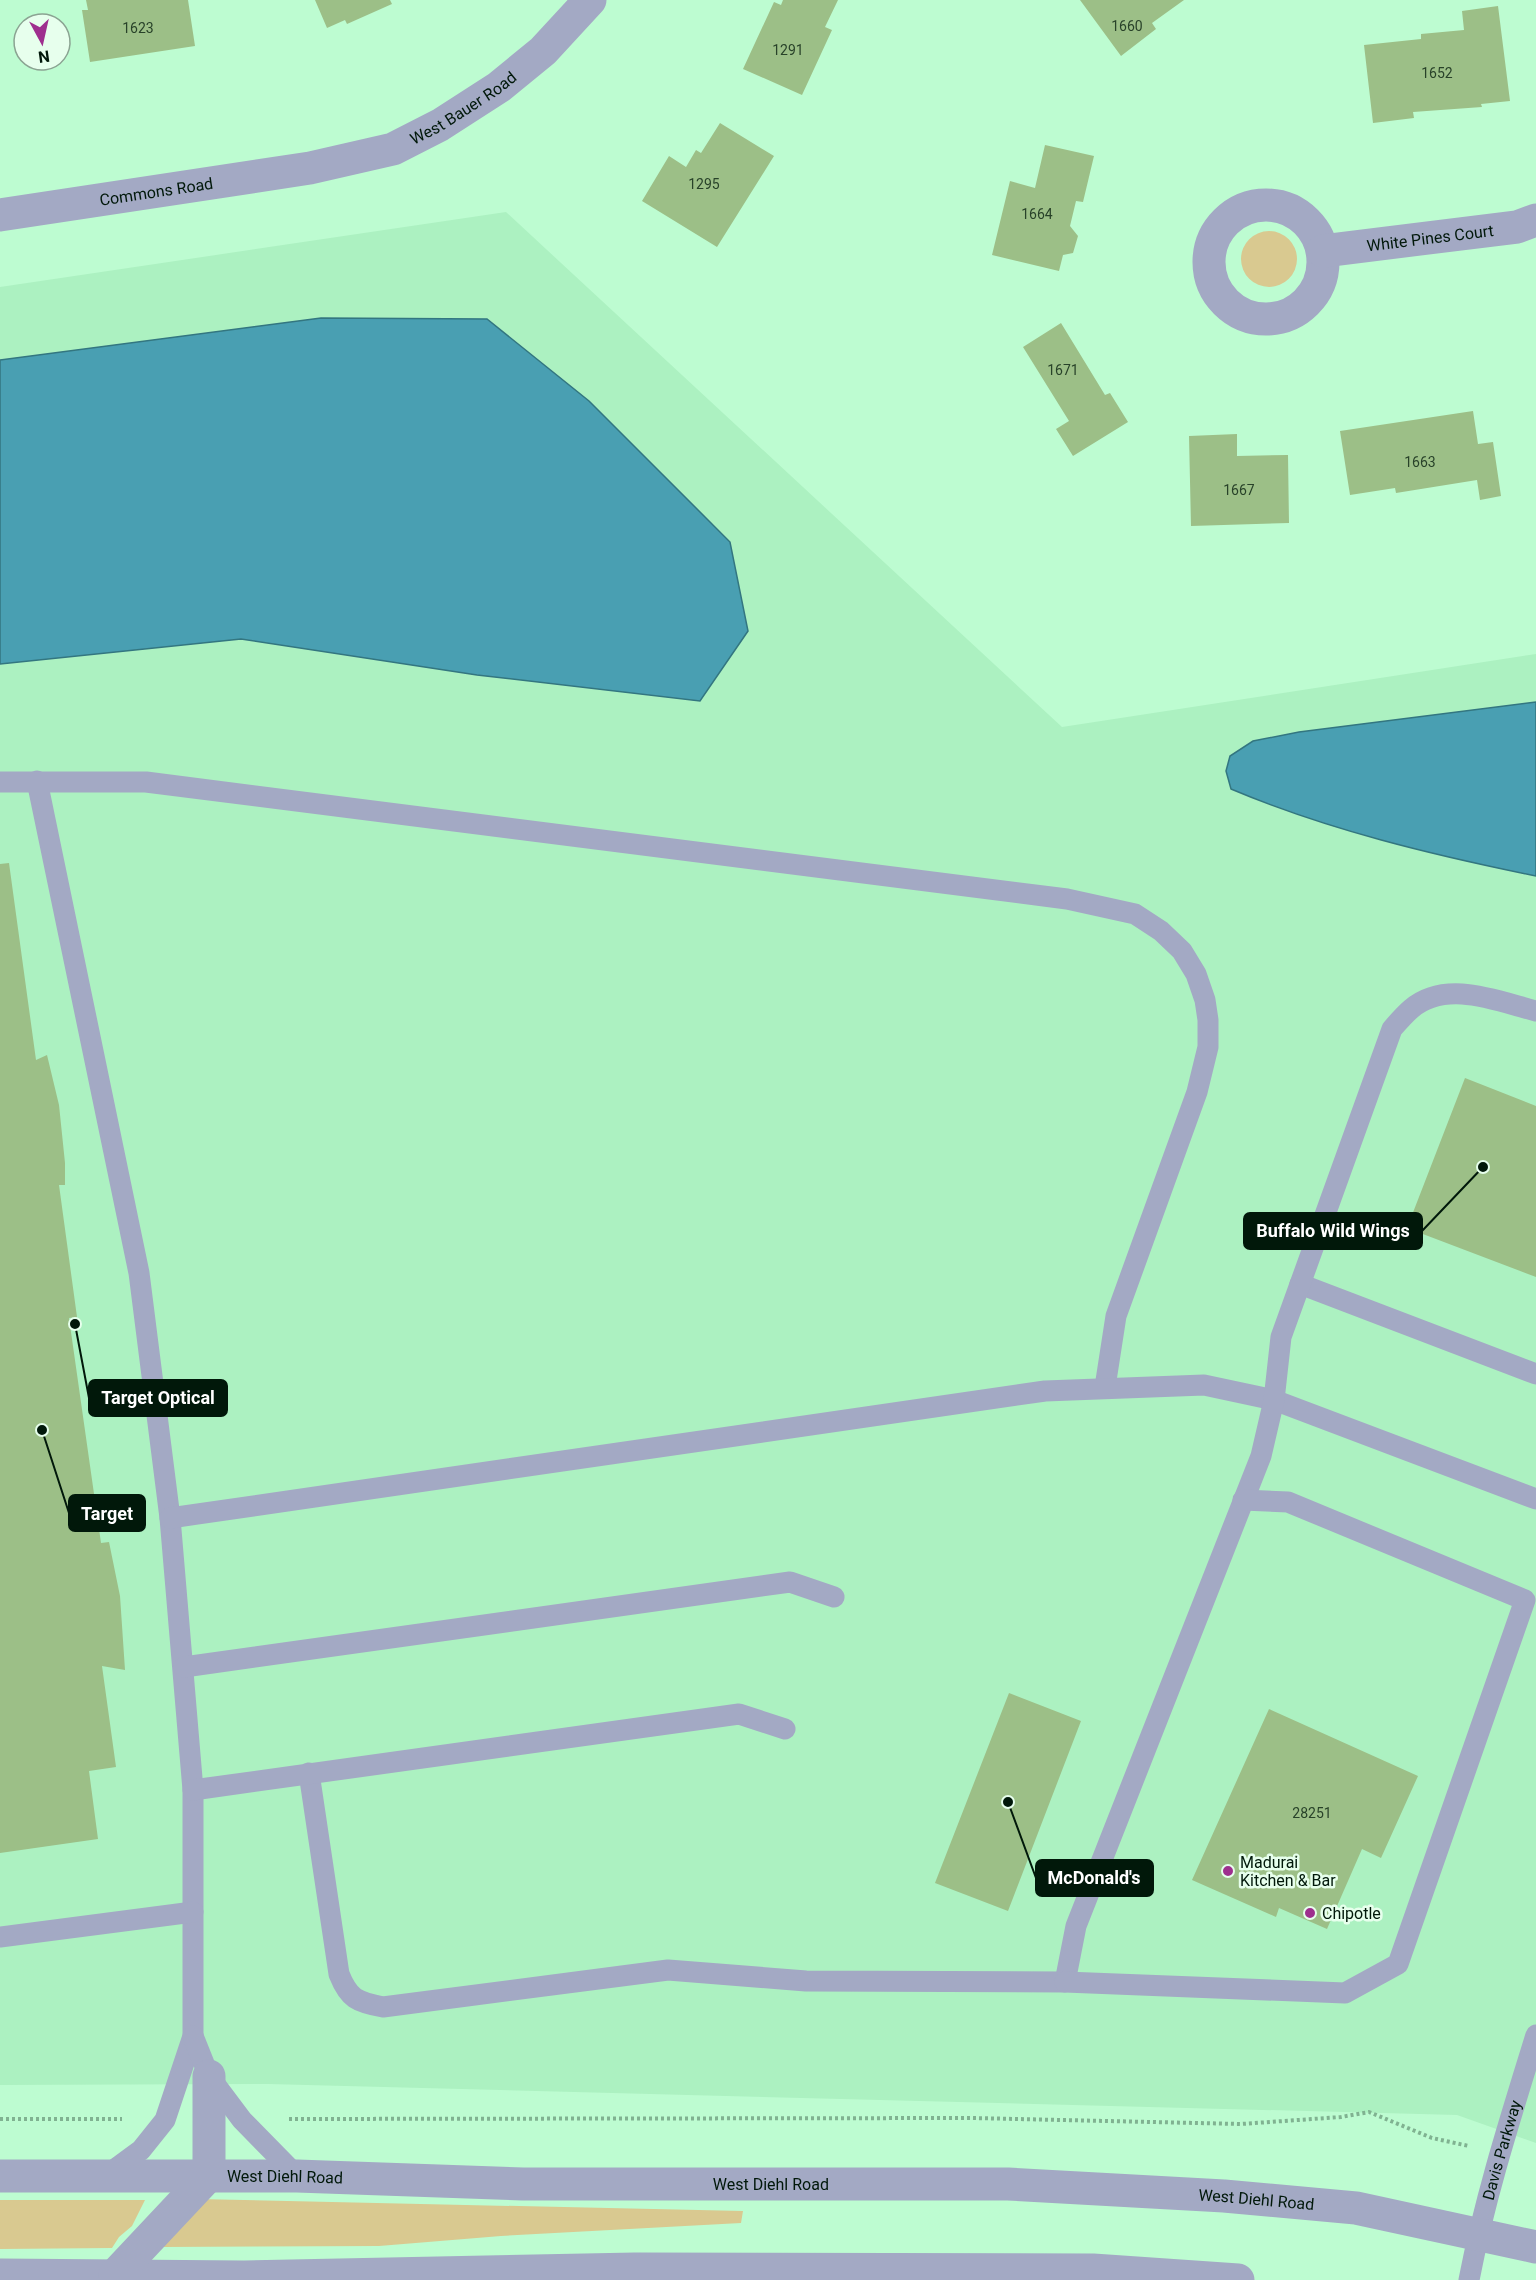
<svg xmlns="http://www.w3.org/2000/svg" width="1536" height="2280" viewBox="0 0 1536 2280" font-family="Roboto,sans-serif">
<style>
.built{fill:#acf1c1}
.green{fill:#d9c990}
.water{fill:#499fb2;stroke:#337680;stroke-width:1.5}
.building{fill:#9cbf87}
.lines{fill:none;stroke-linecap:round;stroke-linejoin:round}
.path{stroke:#80b291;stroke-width:4;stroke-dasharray:3 3;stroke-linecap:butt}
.service{stroke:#a3a9c4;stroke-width:21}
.minor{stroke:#a3a9c4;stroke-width:33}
.tertiary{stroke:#a3a9c4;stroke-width:33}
.poi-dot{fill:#9e2f8e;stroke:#e7ffed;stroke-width:2}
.labels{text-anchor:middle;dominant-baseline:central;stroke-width:5;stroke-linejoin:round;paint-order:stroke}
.number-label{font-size:14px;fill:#284229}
.street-label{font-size:16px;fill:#01180a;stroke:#e7ffed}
.poi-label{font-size:16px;fill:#01180a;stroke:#e7ffed;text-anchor:start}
.leader{fill:none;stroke:#01180a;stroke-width:2}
.callout-dot{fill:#01180a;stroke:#e7ffed;stroke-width:2}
.callout{fill:#01180a;stroke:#01180a;stroke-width:2}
.callout-label{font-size:18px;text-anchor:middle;font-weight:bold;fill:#fff}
</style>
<rect width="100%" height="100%" fill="#bdfcd1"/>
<path class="built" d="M506,212l556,515 474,-73v1489l-79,-28 -1189,-31 -268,1v-1798z"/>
<path class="green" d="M1241 259a28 28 0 1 1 56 0a28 28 0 1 1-56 0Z
M196,2199l547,12 -2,12 -240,13 -122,10 -218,1z
M0,2200h145l-13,26 -13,11 -7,11 -112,1z"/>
<path class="water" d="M321,318l166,1 102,82 141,141 18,89 -48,70 -223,-26 -236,-36 -241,25v-304z
M1536,702v174c-103,-21 -208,-46 -305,-87l-5,-18 4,-15 23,-15 46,-9z"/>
<path class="building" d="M86,0h102l7,46 -105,16 -8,-52h6z
M315,0h75l2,4 -45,20 -2,-4 -18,8z
M783,0h55l-13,27 7,3 -30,65 -59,-26 31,-67 7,3z
M1080,0h104l-32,23 4,6 -35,27z
M1498,6l12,95 -29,3 1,3 -69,5 1,6 -41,5 -9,-78 57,-6v-5l43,-4 -2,-19z
M720,123l54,33 -57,91 -75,-46 27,-45 17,11 10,-17 5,3z
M1045,145l49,11 -11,46 -7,-1 -6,25 8,10 -5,17 -10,2 -4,16 -67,-16 18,-74 25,7z
M1061,323l44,72 5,-2 18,29 -55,34 -17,-27 13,-8 -46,-74z
M1473,411l5,33 15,-2 8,54 -21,4 -3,-20 -81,13 -1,-5 -45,7 -10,-64z
M1237,434v22l51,-1 1,68 -98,3 -2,-90z
M9,863l27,197 11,-5 12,50 6,58v22h-6l18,132 -8,1 32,225 8,-1 11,54 5,74 -23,-4 14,101 -27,4 9,68 -98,14v-989z
M1465,1078l71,28v171l-129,-49z
M1009,1693l72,28 -73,190 -73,-28z
M1269,1709l149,67 -37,82 -19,-9 -35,80 -48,-21 -3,9 -84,-37z"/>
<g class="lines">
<path class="path" d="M0,2119h122
M289,2119l683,-1 269,6 100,-7 28,-5 63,26 37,8"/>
<g class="service">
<path d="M37,781l102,492 31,245 23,272v246l-28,84 -24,30 -34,25"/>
<path d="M0,782h146l921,117 68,15 26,17 21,20 14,23 9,26 3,20v27l-11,45 -81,224 -11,71"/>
<path d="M1300,1284l236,90"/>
<path d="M170,1518l875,-127 159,-6 70,15 262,99"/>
<path d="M184,1667l606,-85 44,15"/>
<path d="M309,1773l30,201c10,25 18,28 44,33l285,-37 138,11 259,1 11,-56 185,-470 13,-56 7,-63 111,-308c6,-7 12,-14 19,-20 35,-30 86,-8 125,2"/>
<path d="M193,1790l546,-76 46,15"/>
<path d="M0,1937l193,-25"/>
<path d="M1065,1982l280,11 53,-29 127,-364 -237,-98 -45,-2"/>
<path d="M193,2036l16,40 33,44 55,56"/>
<path id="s1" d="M1469,2280c16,-83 42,-164 67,-245"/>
</g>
<g class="minor">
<circle cx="1266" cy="262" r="57"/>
<path id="s2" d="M0,215l310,-47 83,-19 47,-24 59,-38 44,-36 47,-51"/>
<path id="s3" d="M1323,251l194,-24 19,-7"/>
</g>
<g class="tertiary">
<path id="s4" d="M0,2176h297l226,8h485l216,12 132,12 180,39"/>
<path d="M0,2275l244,2 391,-8 458,1 145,10"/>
<path d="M115,2275l94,-100v-99"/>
</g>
</g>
<g class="poi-dot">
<circle cx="1228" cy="1871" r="6"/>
<circle cx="1310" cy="1913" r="6"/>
</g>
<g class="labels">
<g class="number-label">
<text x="1127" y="26">1660</text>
<text x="138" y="28">1623</text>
<text x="788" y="50">1291</text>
<text x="1437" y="73">1652</text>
<text x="704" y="184">1295</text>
<text x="1037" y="214">1664</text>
<text x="1063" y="370">1671</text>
<text x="1420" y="462">1663</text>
<text x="1239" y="490">1667</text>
<text x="1312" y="1813">28251</text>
</g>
<g class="street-label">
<text stroke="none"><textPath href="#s2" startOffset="480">West Bauer Road</textPath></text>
<text stroke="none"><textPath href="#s2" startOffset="158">Commons Road</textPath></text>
<text stroke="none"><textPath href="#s3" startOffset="108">White Pines Court</textPath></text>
<text stroke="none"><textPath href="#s1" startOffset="134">Davis Parkway</textPath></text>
<text stroke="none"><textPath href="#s4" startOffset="285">West Diehl Road</textPath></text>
<text stroke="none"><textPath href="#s4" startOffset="771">West Diehl Road</textPath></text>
<text stroke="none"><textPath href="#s4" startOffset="1257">West Diehl Road</textPath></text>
</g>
<g class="poi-label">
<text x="1240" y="1862">Madurai<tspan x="1240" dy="18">Kitchen &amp; Bar</tspan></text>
<text x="1322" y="1913">Chipotle</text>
</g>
</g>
<path class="leader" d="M1483 1167L1422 1231M75 1324L89 1398M42 1430L69 1513M1008 1802L1036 1878"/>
<g class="callout-dot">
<circle cx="1483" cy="1167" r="6"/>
<circle cx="75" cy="1324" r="6"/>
<circle cx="42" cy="1430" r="6"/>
<circle cx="1008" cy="1802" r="6"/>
</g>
<g class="callout">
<rect x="1244" y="1213" width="178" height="36" rx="6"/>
<rect x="89" y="1380" width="138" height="36" rx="6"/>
<rect x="69" y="1495" width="76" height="36" rx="6"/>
<rect x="1036" y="1860" width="117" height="36" rx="6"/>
</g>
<g class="callout-label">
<text x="1333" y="1237">Buffalo Wild Wings</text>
<text x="158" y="1404">Target Optical</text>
<text x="107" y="1520">Target</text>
<text x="1094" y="1884">McDonald's</text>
</g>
<g transform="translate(42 42) rotate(172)"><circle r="28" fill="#e7ffed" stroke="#8ba392" stroke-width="1.5"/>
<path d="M0-4.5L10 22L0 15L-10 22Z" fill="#9e2f8e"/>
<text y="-9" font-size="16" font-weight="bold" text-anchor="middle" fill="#01180a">N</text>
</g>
</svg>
